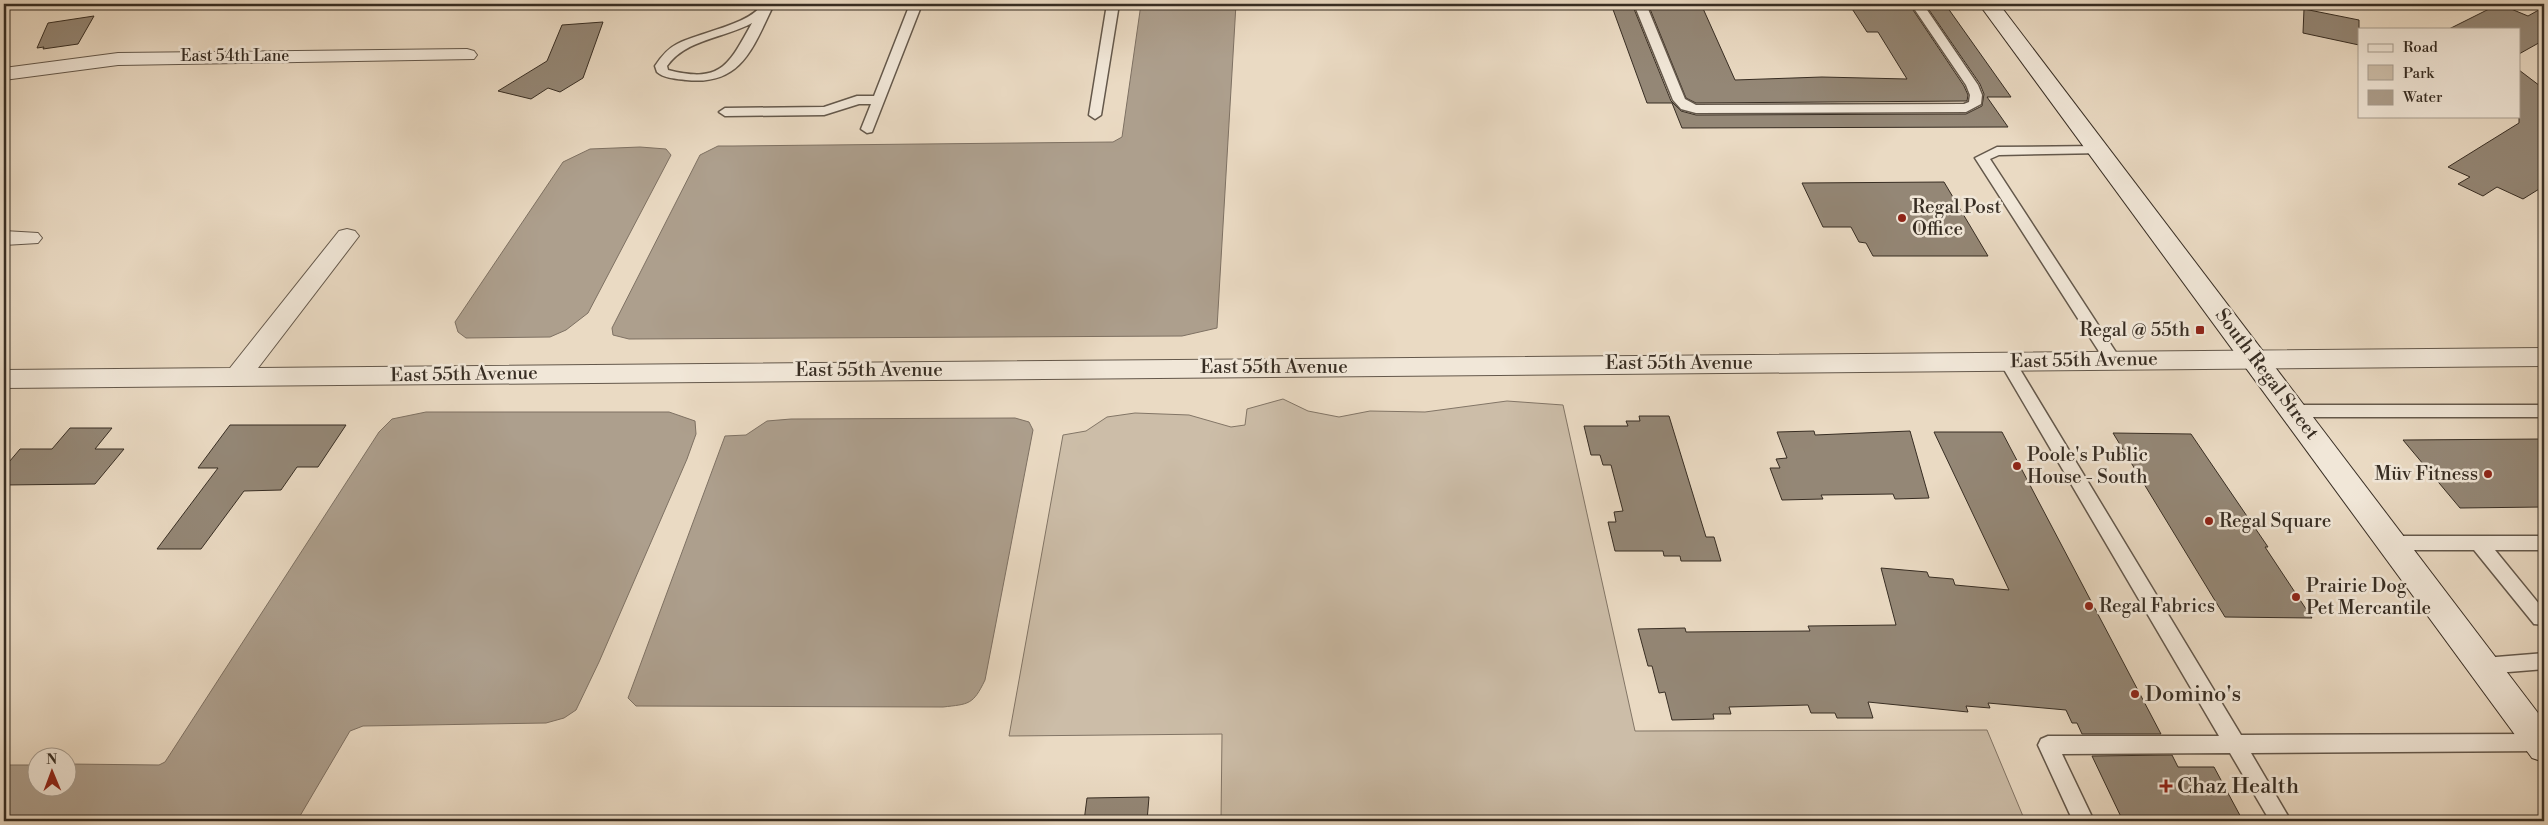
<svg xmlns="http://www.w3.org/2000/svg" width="2548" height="825" viewBox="0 0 2548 825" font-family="'Libre Bodoni',serif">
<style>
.green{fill:#ccbda8;stroke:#827566}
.water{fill:#ad9f8d;stroke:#7e7163}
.building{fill:#948776;stroke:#372d23}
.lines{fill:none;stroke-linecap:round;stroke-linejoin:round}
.service-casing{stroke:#64584b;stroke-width:3}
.minor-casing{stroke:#64584b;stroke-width:2}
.secondary-casing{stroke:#372d23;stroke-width:2}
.service{fill:#f1e7d8;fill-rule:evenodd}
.minor{fill:#f1e7d8;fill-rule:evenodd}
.secondary{fill:#f1e7d8;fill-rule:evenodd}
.poi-dot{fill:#8f2418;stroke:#f1e7d8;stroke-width:2}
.labels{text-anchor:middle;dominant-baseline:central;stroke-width:5;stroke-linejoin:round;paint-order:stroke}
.far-street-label{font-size:16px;fill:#372d23;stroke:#f1e7d8}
.poi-label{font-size:19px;fill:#372d23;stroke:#f1e7d8;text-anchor:start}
.street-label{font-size:19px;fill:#372d23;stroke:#f1e7d8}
.near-poi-label{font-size:22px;fill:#372d23;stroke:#f1e7d8;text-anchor:start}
</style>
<rect width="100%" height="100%" fill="#eadac3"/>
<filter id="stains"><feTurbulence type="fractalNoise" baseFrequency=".004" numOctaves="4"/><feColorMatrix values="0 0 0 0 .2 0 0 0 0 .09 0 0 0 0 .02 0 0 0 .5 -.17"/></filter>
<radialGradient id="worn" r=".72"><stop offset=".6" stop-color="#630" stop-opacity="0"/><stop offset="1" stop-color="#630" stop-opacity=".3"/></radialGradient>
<path class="green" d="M1283,399l25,12 31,6 31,-6 55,1 82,-11 56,4 72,326 352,-1 38,91h-804l1,-87 -213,2 54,-301 23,-4 21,-14 28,-4 54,2 42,12 14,-2 2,-16z"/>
<path class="water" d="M1141,4h95l-19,324 -35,8 -553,3 -16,-4 -1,-7 88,-173 18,-9h15l380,-4 9,-5z
M640,147l26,2 5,6 -83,158 -22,17 -16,7 -84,1 -8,-6 -3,-10 108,-160 27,-13z
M426,412h243l26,9 1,13 -9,25 -88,203 -23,48 -12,8 -18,5 -183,3 -13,5 -53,90h-293v-56h33l1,23h30v-24l91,1 6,-3 214,-330 13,-13z
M1015,418l14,4 4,8 -48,250c-12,25 -16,24 -42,27l-307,-1 -8,-8 97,-262 21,-1 21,-14 24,-2z"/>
<path class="building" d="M1611,4h21l39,97 10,10 15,4 270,-1 16,-8 2,-12 -4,-10 -55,-80h20l66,93h-24l21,30 -326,1 -10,-25h-25z
M1648,4h53l34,76 87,-3 85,2 -29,-47h-11l-18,-28h60l55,82 4,9 -1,6 -271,2 -10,-5z
M2499,4l29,12 16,-9v33l-25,14v-25h-70z
M2304,9l55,11v25l-56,-12z
M94,16l-16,28 -35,5 1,-2 -7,1 11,-25z
M603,22l-20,56 -23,14 -12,-4 -17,11 -33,-8 49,-30 15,-36z
M2519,70l25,19v97l-21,13 -26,-12 -14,9 -25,-12 12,-7 -22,-10 71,-44z
M1944,182l44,74h-115l-7,-13 -7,-1 -8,-15h-28l-21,-44z
M1639,416h30l37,121h8l7,24h-40l-1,-5h-16l-1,-5h-48l-7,-29h8l-2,-10 9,-1 -12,-46h-8l-3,-10h-9l-7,-29h44l-2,-5h14z
M230,425h116l-28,42h-21l-16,23 -37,1 -43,58h-44l61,-81h-20z
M70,428h42l-17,21h29l-29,35 -91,1v-17l16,-19h32z
M1814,431l1,4 95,-4 19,67 -34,1 -2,-5 -72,1 2,4 -41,1 -12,-32h10l-4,-9 11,-1 -10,-26z
M1934,432h68l159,302h-79l-5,-11h-5l-6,-13 -78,-7 2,5 -24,-2 2,6 -100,-10 5,16h-36l-2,-5h-24l-3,-8 -79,2 2,7h-18l1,5 -42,1 -7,-28 -6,1 -7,-27h-4l-10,-37 47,-1 1,4 124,-1 -2,-5 88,-1 -15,-57 46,4 2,5 24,2 2,6 54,5z
M2113,433l78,1 77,113h-3l47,71 -87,-1z
M2544,439v68l-84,1 -57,-68z
M2172,755l6,12h36l29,54h-120l-31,-65z
M1149,797l-2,24h-63l3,-23z"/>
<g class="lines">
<g class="service-casing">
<path id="service" d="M762,4h12c-21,43 -32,82 -88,76 -9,-1 -23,-2 -29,-8l-2,-6c6,-9 12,-17 22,-22 20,-11 75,-20 85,-40zM752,23c-23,41 -30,61 -84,47l-1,-4c19,-27 58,-28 85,-43z
M910,4h12l-50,128 -5,1 -6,-4 10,-25h-12l-35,11 -99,1 -6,-4 6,-4 99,-1 33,-11h17z
M1107,4h12l-18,111 -6,4 -6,-4z
M1634,4h12l39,95 11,6 268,-1 5,-2 1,-7 -4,-10 -55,-81h12l55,81 4,10 -1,9 -15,8 -270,1 -15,-4 -8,-9z
M2099,146l7,4 -2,3 -105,2 -9,4 131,201 -2,4h-12l-132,-206 22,-11z
M2007,356l6,1 2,4 226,374 301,-1 2,1v16l-293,2 40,68h-21l-40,-68 -168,1 32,67h-21l-35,-76 3,-6 7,-3h171l-220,-375 2,-4z
M2295,405h249v12h-249l-6,-2 -2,-4 2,-4z
M2393,536h151v14h-49l49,60v15l-10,-1 -60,-74h-81l-6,-2 -3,-5 3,-5z
M2544,653v16l-60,5 -7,-2 -3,-6 3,-6 7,-2z"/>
</g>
<g class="minor-casing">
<path id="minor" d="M467,49l7,2 3,4 -3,4 -356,6 -114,15v-12l114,-15z
M347,229l8,2 4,5 -101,132 2286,-20v18l-2540,22v-18l226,-2 109,-137z
M4,231l34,2 4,5 -4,5 -34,2z"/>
</g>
<g class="secondary-casing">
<path id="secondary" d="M1979,4h20l545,717v41l-12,-4z"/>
</g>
<use href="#service" class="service"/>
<use href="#minor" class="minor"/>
<use href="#secondary" class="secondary"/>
</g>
<g class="poi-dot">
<circle cx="1902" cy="218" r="5"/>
<rect x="2195" y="325" width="10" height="10" rx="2.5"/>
<circle cx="2017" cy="466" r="5"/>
<circle cx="2488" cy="474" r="5"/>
<circle cx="2209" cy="521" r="5"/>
<circle cx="2296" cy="597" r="5"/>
<circle cx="2089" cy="606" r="5"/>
<circle cx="2135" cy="694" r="5"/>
<path d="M2163.5 778.5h5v5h5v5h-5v5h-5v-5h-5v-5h5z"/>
</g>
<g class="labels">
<g class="far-street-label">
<text x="235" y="56">East 54th Lane</text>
</g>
<g class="poi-label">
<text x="1912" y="207">Regal Post<tspan x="1912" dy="22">Office</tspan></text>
<text x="2190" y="330" text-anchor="end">Regal @ 55th</text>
<text x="2027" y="455">Poole's Public<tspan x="2027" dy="22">House - South</tspan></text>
<text x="2478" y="474" text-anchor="end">Müv Fitness</text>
<text x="2219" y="521">Regal Square</text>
<text x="2306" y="586">Prairie Dog<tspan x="2306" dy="22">Pet Mercantile</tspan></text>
<text x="2099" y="606">Regal Fabrics</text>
</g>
<g class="street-label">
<text transform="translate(2084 360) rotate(-1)">East 55th Avenue</text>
<text x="1679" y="363">East 55th Avenue</text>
<text x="1274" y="367">East 55th Avenue</text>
<text x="869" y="370">East 55th Avenue</text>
<text transform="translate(464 374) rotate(-1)">East 55th Avenue</text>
<text transform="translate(2267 374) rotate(53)">South Regal Street</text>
</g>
<g class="near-poi-label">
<text x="2145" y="694">Domino's</text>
<text x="2177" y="786">Chaz Health</text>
</g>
</g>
<rect width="2548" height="825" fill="none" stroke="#eadac3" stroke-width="20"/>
<rect x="5" y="5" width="2538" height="815" fill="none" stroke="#372d23" stroke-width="2.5"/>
<rect x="10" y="10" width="2528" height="805" fill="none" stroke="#372d23"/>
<rect x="2358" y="28" width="162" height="90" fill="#f1e7d8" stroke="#a79d90"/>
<rect x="2368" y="44" width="25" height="8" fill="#f1e7d8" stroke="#a79d90"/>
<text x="2403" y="52" font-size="15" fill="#372d23">Road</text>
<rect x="2368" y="65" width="25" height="15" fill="#ccbda8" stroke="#a79d90"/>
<text x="2403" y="78" font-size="15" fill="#372d23">Park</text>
<rect x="2368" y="90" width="25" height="15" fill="#ad9f8d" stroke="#a79d90"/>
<text x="2403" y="102" font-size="15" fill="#372d23">Water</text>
<g transform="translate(52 772) rotate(359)"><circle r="24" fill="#f1e7d8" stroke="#a79d90"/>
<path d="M0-4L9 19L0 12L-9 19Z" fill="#8f2418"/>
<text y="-8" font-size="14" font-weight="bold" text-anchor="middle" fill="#372d23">N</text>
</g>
<rect width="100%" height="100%" filter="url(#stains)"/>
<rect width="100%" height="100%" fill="url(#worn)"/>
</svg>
